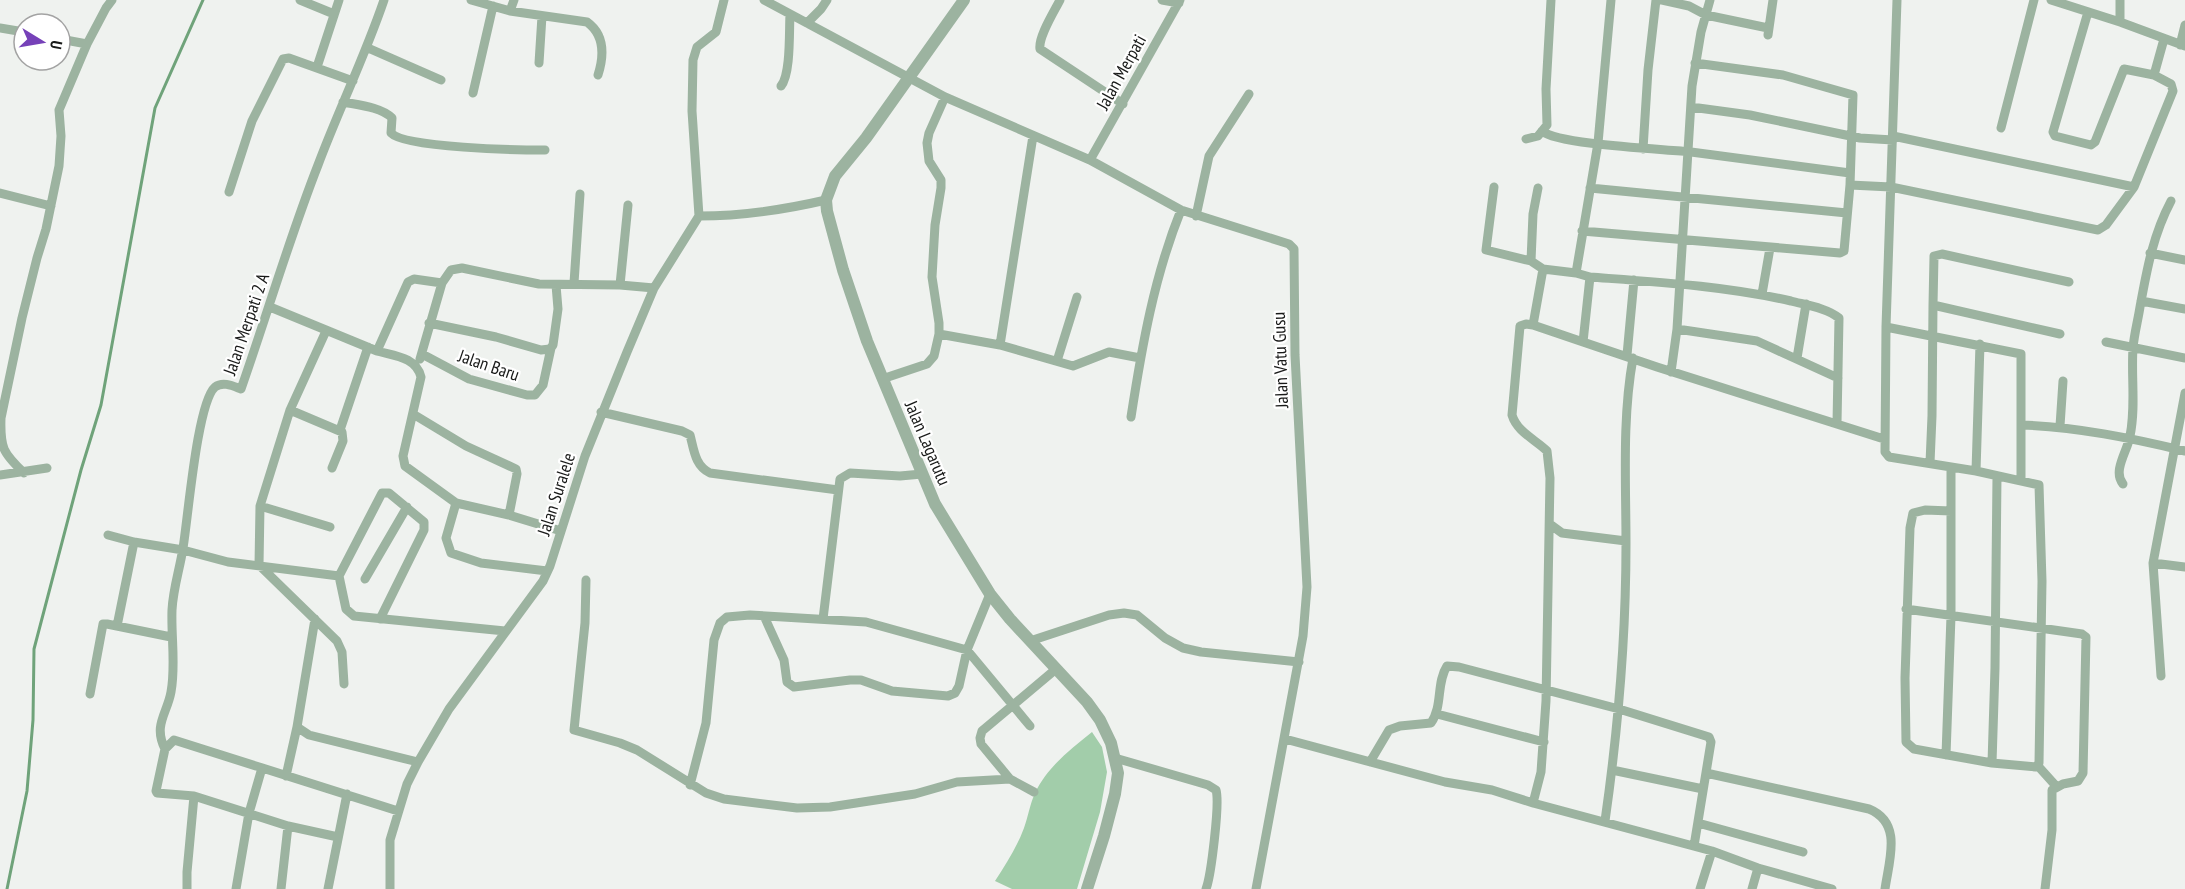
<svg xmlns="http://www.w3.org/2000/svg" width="2185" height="889" viewBox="0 0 2185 889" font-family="'PT Sans Narrow',sans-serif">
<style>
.green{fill:#a2cdaa}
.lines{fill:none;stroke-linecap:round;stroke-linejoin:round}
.stream{stroke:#6fa37a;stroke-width:3}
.minor{stroke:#9cb3a0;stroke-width:9}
.tertiary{stroke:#9cb3a0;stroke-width:12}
.labels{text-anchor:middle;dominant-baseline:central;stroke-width:4.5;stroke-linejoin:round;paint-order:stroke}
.street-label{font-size:18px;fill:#191a19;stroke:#fff}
</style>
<rect width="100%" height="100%" fill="#eff2ef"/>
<path class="green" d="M1092,732l10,15 5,25 -7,40 -23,77h-65l-17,-8c11,-17 22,-34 29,-53 4,-11 6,-24 11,-35 13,-27 35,-43 57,-61z"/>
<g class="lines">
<path class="stream" d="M7,889l20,-98 6,-71 1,-71 47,-179 20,-65 54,-297 48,-108"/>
<path class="minor" d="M300,0l34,14
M471,0l39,11 4,-11
M764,0l181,97 145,63 91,50 108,34 5,5 1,106 12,232 -4,49 -47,253
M1060,0c-6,12 -22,37 -20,49l83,55
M1162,0l17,3
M1611,0l-13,143 -22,130 14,4c67,5 136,9 201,24 15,4 36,7 48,17l-2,105
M1662,0l27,6 17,9 62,13
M1897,0l-11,327 -1,125 4,5 87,14 63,14 3,96 -3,182 -3,4 -44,-4 -78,-14 -8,-7 -1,-64 5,-150 3,-15 12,-3 26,1
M2051,0l69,22 65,24
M510,11l77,11c18,13 17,34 11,53
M2088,12l-35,120 2,4 36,9 4,-3 29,-73 30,6
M2120,22v-22
M807,23l14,-14 6,-9
M0,28l24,4
M1768,35l5,-35
M60,39l27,5
M2180,45l5,-20
M368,48l73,32
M539,63l3,-47
M317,67l22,-67
M781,86c10,-12 8,-55 9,-72
M473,93l20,-87
M343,102c15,3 38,5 49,16l-1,15c14,15 128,17 154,17
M1691,107l59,8 110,23 33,2
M2001,128l33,-128
M1542,131c16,14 122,18 149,21 53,7 106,14 159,21
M1033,136l-33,209 73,21 36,-14 31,6
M1893,136l241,51 39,-96 -2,-7 -17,-9 10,-36
M1526,139l12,-3 9,-11 -1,-36 5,-89
M1643,149l5,-79 8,-70
M1090,160l90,-160
M1850,185l41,2 207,43 8,-5 28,-38
M1494,187l-8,63 45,11
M1538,188l-5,26 -2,47 12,8 33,4
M1590,188l257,25
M229,192l23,-71 31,-62 6,-1 64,23
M0,193l51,13
M699,216l-7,-105 1,-51 4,-13 19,-15 8,-32
M699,216c43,0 84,-6 127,-16
M1196,216l13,-60 40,-62
M1582,231l258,22 4,-2 6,-66 3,-90 -70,-20 -88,-12
M2150,253l35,7
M1590,277l-7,65 74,25 227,72
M574,283l6,-89
M620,285l8,-80
M1762,294l8,-46
M2141,301l44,8
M270,307l107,44 31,-69 6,-3 28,4 9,-13 11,-2 77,16 81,1 34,3
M429,323l67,14 45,13 9,-1 3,-4 5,-36 -2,-24
M1533,325l10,-56
M1886,327l135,27v126
M1677,329l80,12 81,37
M326,331l-36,79 -30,96 -1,59 78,76 5,11 2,32
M939,334l61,11
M2060,334l-127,-29 1,-49 8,-2 127,28
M1583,342l-50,-17 -7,-1 -6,2 -8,89c5,17 24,25 35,36l3,27 -4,223 -5,71 -8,31 179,48 46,17 74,21
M2106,342l79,16
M377,351c18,5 39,6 44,26l-18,79 2,10 51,37 53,12 52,16
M422,354l47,25 58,16h8l8,-10 8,-37
M1627,355l7,-75
M1797,358l9,-54
M420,359l22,-76
M1057,361l20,-64
M1671,372l6,-43 15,-243 9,-54 9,-32
M882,379l45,-15 7,-8 5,-22v-11l-7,-46 3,-52 6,-37v-8l-12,-19 -2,-18 2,-10 16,-36
M290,410l52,22 1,9 -11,27
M601,412l81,19 8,4c4,15 5,31 20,38l128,17
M413,414l53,32 50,23 1,5 -8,41
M1131,417c11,-71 23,-140 50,-207
M2022,425c55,2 109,13 163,26
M2060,426l3,-45
M340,430l28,-83
M1930,463l2,-47 1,-111
M1976,471l4,-127
M24,473c-21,-20 -24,-25 -23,-55l21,-100 15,-60 9,-29 13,-63 2,-30 -2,-26 28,-66 19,-36 6,-8
M0,475l47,-7
M2123,484c-11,-13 5,-34 7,-48 6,-29 1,-59 3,-88 1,-13 5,-28 7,-41 7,-38 13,-72 31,-106
M456,503l-10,35 5,15 30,10 66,8
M260,506l70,21
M1551,525l11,8 64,8
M108,535l26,7 49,8 45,12 111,14 7,33 8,7 151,15
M2153,563l32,4
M339,576l43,-83h7l35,29v8l-44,89
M365,579l42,-72
M586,580l-1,43 -11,107 46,13 17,7 69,43 18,6 73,9 33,-1 85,-13 42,-12 53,-3
M1906,609l176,25 4,3 -3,136 -5,8 -15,3 -11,6v40l-7,59
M764,616l20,44 3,22 7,5 56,-7h11l31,11 56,5 7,-3 4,-7 8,-36 23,-56
M315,619l-18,108 12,8 109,27
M823,619l17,-140 10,-6 50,3 22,-2
M117,626l17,-84
M1030,641l79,-26 15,-2 13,2 28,23 18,10 18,4 98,10
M2161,676l-8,-113 32,-170
M90,694l13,-70h4l64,13
M1437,714l107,28
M1285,739l160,43 47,8 41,13
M165,749c-12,-24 2,-35 6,-57 5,-27 0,-54 1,-82 1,-21 8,-42 11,-62 5,-29 14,-145 32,-161 8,-6 18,-1 26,2 26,-74 48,-150 77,-224 21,-56 47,-109 66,-165
M1946,755l5,-139v-149
M1115,758l93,27 8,5c4,13 -5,86 -10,99
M1370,762l19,-32 11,-4 31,-3c12,-17 5,-40 16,-57l12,1 160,42 90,28 2,5 -17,104
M1992,763l3,-95 2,-192
M2038,766l18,20
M1612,770l91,19
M1706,773l163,36c34,14 20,51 16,80
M286,776l11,-49
M690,785l16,-62 8,-83 6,-17 7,-6 23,-2 116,7 101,28 63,76
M1034,792l-24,-13 -29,-35 -1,-6 2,-7 74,-62
M1605,821c13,-91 21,-184 21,-277 0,-62 -4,-125 7,-186
M1698,823l105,29
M338,837l-50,-11 -94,-30 -37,-3 -1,-2 9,-42 9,-9 224,71
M187,889v-17l7,-76
M236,889l13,-76 13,-45
M281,889l7,-63
M328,889l19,-95
M390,889v-49l17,-56 11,-22 31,-53 94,-128 7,-15 35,-110 42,-104 27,-64 45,-72
M1700,889l12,-38
M1752,889l6,-21"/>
<path class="tertiary" d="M964,0l-98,138 -31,38 -9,24 1,11 16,59 24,71 68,163 55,90 20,25 77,83 13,18 11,23 7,30 -3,21 -11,42 -17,53"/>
</g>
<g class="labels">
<g class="street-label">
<text transform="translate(1121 72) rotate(-61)">Jalan Merpati</text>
<text transform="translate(246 324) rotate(-71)">Jalan Merpati 2 A</text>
<text transform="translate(1280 360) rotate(-92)">Jalan Vatu Gusu</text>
<text transform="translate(489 365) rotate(19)">Jalan Baru</text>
<text transform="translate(928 443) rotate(67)">Jalan Lagarutu</text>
<text transform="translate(556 494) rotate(-72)">Jalan Suralele</text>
</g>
</g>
<g transform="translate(42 42) rotate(101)"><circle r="28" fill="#ffffff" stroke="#a3a3a3" stroke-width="1.5"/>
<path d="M0-4.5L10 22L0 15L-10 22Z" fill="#7641b8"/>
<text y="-9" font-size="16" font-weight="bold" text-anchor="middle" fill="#191a19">U</text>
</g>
</svg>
